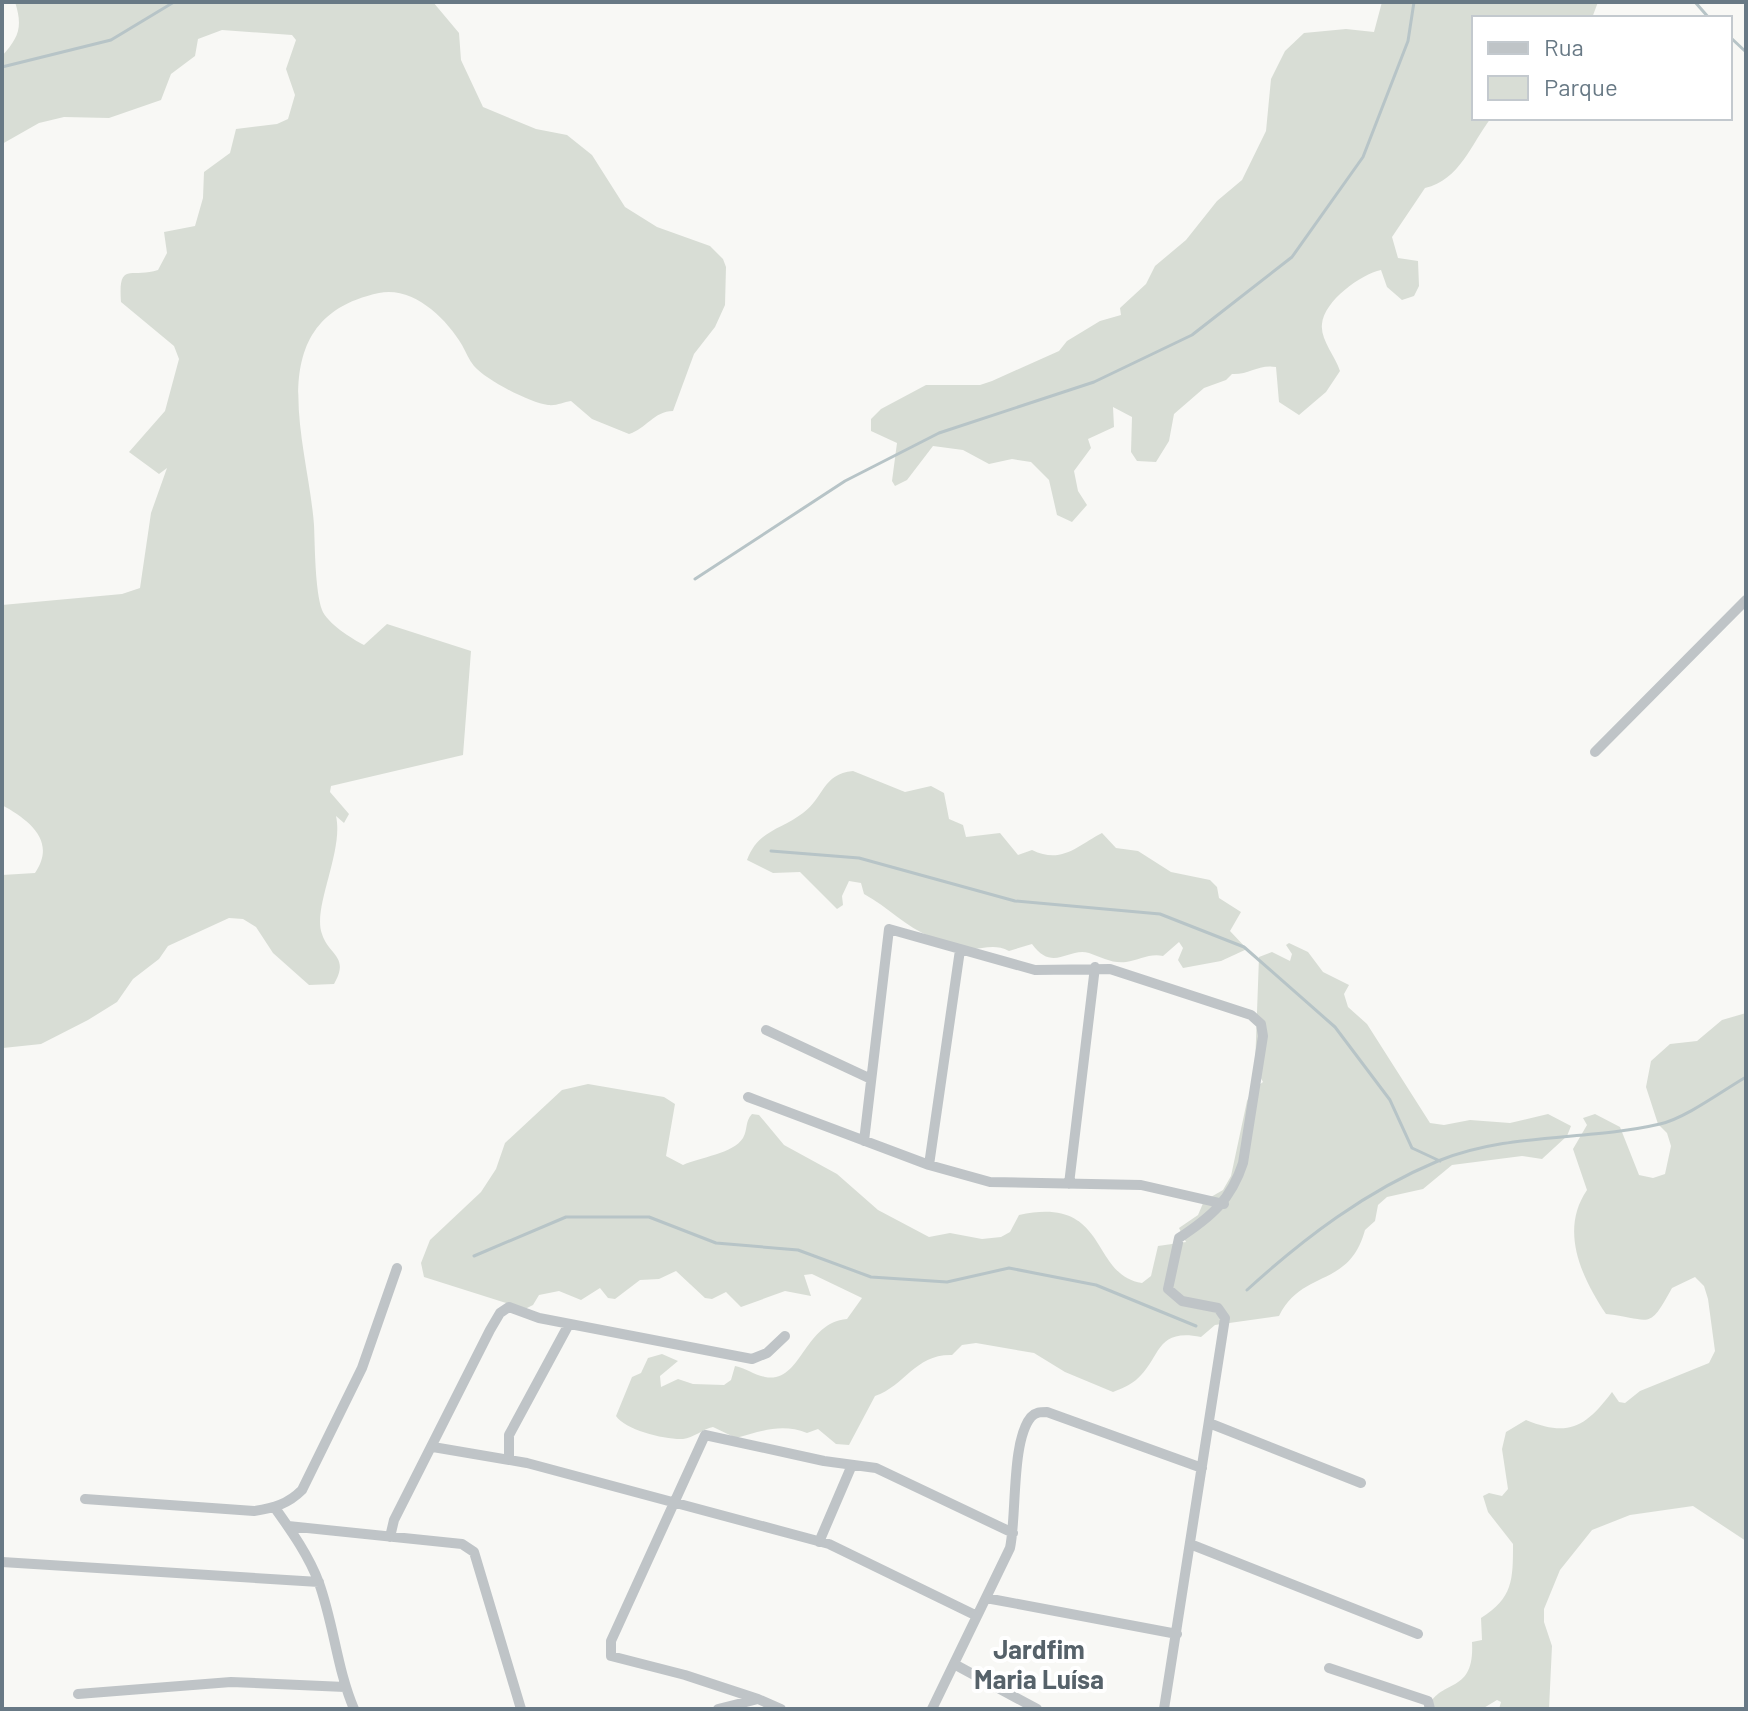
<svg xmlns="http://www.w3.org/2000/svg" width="1748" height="1711" viewBox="0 0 1748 1711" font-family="Barlow,sans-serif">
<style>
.green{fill:#d8ddd5}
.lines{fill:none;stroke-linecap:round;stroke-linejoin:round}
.stream{stroke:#b7c4c7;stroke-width:3}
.minor{stroke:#bfc4c7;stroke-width:10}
.labels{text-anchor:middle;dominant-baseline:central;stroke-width:8;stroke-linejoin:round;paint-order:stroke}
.neighbourhood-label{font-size:26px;font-weight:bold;fill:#56626a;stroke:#fff}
</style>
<rect width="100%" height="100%" fill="#f8f8f5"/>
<path class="green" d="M15,2h418l26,31 2,27 22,47 53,22 31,6 25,20 33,52 32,20 53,19 13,13 3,8 -1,38 -10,22 -21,27 -21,57c-19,0 -27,18 -44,23l-37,-15 -21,-18c-8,1 -14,5 -23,4 -18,-2 -62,-25 -74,-39 -5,-6 -8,-14 -12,-21 -16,-27 -49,-59 -83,-52 -122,26 -71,149 -65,232 1,22 1,65 8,85 5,13 30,29 42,35l23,-21 84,27 -8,104 -132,31 -1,6 19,22 -5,9 -8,-7c8,35 -24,92 -14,118 7,22 28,22 12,50l-25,1 -36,-32 -17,-26 -13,-8 -14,-1 -61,28 -9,13 -26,20 -16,23 -29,18 -47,24 -38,4 -1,-173 33,-2c22,-32 -6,-53 -33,-68v-200l120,-11 18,-6 11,-75 16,-45 -8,6 -30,-22 36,-41 14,-52 -5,-13 -53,-44c-3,-42 10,-23 37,-32l9,-17 -3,-21 31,-6 8,-28 1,-26 26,-19 6,-24 41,-5 11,-5 7,-24 -9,-26 10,-29 -4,-5 -70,-5 -24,9 -3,17 -24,18 -10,26 -52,18 -45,-1 -25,6 -37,21v-88c17,-19 21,-29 13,-54z
M1382,2h216l-6,16h-118v100h17c-20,26 -31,62 -66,70l-33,49 6,21 20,3 1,25 -5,10 -12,4 -15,-13 -6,-17c-20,4 -57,31 -59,54 -2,15 13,32 18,47l-14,21 -27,23 -20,-13 -3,-35c-18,-3 -27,8 -44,7l-6,6 -22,8 -30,26 -5,27 -13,21 -19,-1 -6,-9 1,-35 -19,-10 1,20 -26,12 3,9 -17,23 4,20 9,14 -15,17 -15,-7 -8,-35 -18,-18 -19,-3 -23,5 -26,-14 -30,-4 -26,34 -12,6 -3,-5 5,-38 -26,-12v-12l10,-10 45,-24h54l12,-4 67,-30 8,-10 33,-20 21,-6 -1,-7 26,-24 9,-18 31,-26 31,-39 25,-21 24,-49 5,-52 14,-28 19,-18 42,-4 28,3z
M853,771l52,21 26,-6 13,7 5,26 14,6 3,12 34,-4 18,22 14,-5c30,15 46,-5 70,-17l14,15 22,3 33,21 39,8 7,7 2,11 22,14 -11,19 17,18 -26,12 -38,7 -5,-8 5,-12 -4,-6 -16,14c-13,-3 -24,4 -37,6 -13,2 -25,-5 -37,-9 -21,-6 -36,20 -57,-9l-23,7c-16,-8 -26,-1 -42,-2 -11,-1 -26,-7 -36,-12 -25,-10 -43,-30 -67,-43l-3,-11 -12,-2 -7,15 1,9 -6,4 -37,-37 -27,1 -26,-13c11,-30 34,-30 56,-47 21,-15 19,-39 50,-42z
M1289,943l19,9 15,20 26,13 -5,9 4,13 19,17 63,99 14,2 26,-5 40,3 38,-9 23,12 -4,10 -25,23 -20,-3 -70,9 -29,24 -36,8 -9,8 -3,16 -10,9c-16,59 -62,38 -86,86l-64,9 -14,12c-47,-9 -39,21 -65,43 -6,5 -15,9 -23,12l-48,-20 -31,-19 -58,-10 -14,2 -10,10c-37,-1 -47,31 -77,41l-26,49 -13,-1 -18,-15 -11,4c-25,-10 -46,-2 -71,5l-23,-11c-10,2 -20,11 -30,12 -17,1 -58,-9 -67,-23l16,-39 9,-4 7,-15 14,-4 16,7 -18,15 1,11 17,-8 15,5 31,1 7,-5 4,-14c11,2 19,9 30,11 37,7 38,-54 82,-58l15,-21 -50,-24 -8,1 7,21 -26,-5 -44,16 -15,-15 -14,7 -7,-1 -29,-27 -17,8 -19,1 -25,19 -7,-1 -8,-10 -19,12 -22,-9 -20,4 -6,10 -8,4 -101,-32 -3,-14 9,-23 51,-48 15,-23 9,-26 57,-53 26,-6 76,13 11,7 -9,52 17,9c17,-8 50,-11 60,-27 5,-9 2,-17 9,-24l7,1 25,30 53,29 41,36 51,27 21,-4 32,6 19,-2 9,-5 9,-17c91,-20 70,60 123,68l9,-7 7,-30 28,-4 -7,-14 19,-13 6,-14 19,-11 8,-14 16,-75 5,-11 11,-8 -8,-15 4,-110 13,-5 18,9 2,-7 -6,-9z
M1746,1013v528l-53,-35 -63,9 -38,15 -32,40 -16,39v13l8,24 -3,63h-50l2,-7 -4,-2 -15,9h-55c13,-32 48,-13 45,-67l10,-2 -1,-22c32,-20 32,-38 32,-74l-25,-32 -5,-16 6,-3 13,3 6,-7 -6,-40 4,-17 20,-12c42,17 59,8 86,-28l7,10 6,1 15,-12 69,-28 6,-12 -7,-52 -4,-13 -9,-9 -23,11c-24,44 -20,31 -66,26 -24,-36 -47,-83 -19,-124l-14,-41 14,-24 -4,-7 12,-4 25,13 19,48 14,3 12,-4 6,-28 -4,-13 -9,-9 -12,-37 5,-26 19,-17 27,-3 25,-21z"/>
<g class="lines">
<path class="stream" d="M1695,2l14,16
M1730,37l16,15
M2,67l109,-27 63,-38
M695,579l150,-98 94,-48 155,-51 98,-47 100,-78 71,-100 45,-116 6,-39
M771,851l88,7 156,43 145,13 84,33 91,80 55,73 22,48 28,13
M474,1256l92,-39h83l67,26 82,7 73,27 76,5 62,-14 87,17 100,41
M1247,1290c57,-52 119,-99 191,-129 71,-29 149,-20 222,-37 26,-6 62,-33 86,-47"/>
<path class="minor" d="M1595,752l151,-152
M766,1030l105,49
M748,1097l181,68 61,17 151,3 83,19
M864,1141l25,-212 146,41 75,-1 141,46 10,9 2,12 -20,127c-12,37 -32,54 -64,75l-11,51 14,12 36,7 7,10 -61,391
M929,1165l31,-215
M1069,1184l26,-217
M1209,1423l152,60
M433,1447l94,16 302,81 148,72
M509,1460v-25l60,-111
M85,1499l169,12c20,-3 34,-7 48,-21l60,-122 35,-100
M275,1508c17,24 34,48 44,75 15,42 18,86 35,126
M288,1526l174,18 12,8 47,157
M390,1537l4,-17 96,-190 10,-17 9,-6 30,11 213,41 15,-6 18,-17
M819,1542l33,-77
M1190,1544l228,90
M2,1562l317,20
M986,1598l191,36
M954,1664l83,45
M1329,1668l99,33 2,8
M78,1694l153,-12 114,5
M758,1699l-73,-24 -74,-19v-15l94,-206 119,26 52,7 137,65
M718,1709l40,-10 23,10
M932,1709l78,-161c7,-33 1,-107 21,-131 5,-5 9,-5 16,-5l155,56"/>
</g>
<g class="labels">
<g class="neighbourhood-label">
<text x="1039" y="1648">Jardfim<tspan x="1039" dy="30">Maria Luísa</tspan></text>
</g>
</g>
<rect width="1748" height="1711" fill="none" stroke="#687985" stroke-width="8"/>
<rect x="1472" y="16" width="260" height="104" fill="#ffffff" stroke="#c3c9ce" stroke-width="2"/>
<rect x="1488" y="42" width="40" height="12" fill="#bfc4c7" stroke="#c3c9ce" stroke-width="2"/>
<text x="1544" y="56" font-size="24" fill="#687985">Rua</text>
<rect x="1488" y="76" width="40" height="24" fill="#d8ddd5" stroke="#c3c9ce" stroke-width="2"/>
<text x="1544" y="96" font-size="24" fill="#687985">Parque</text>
</svg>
